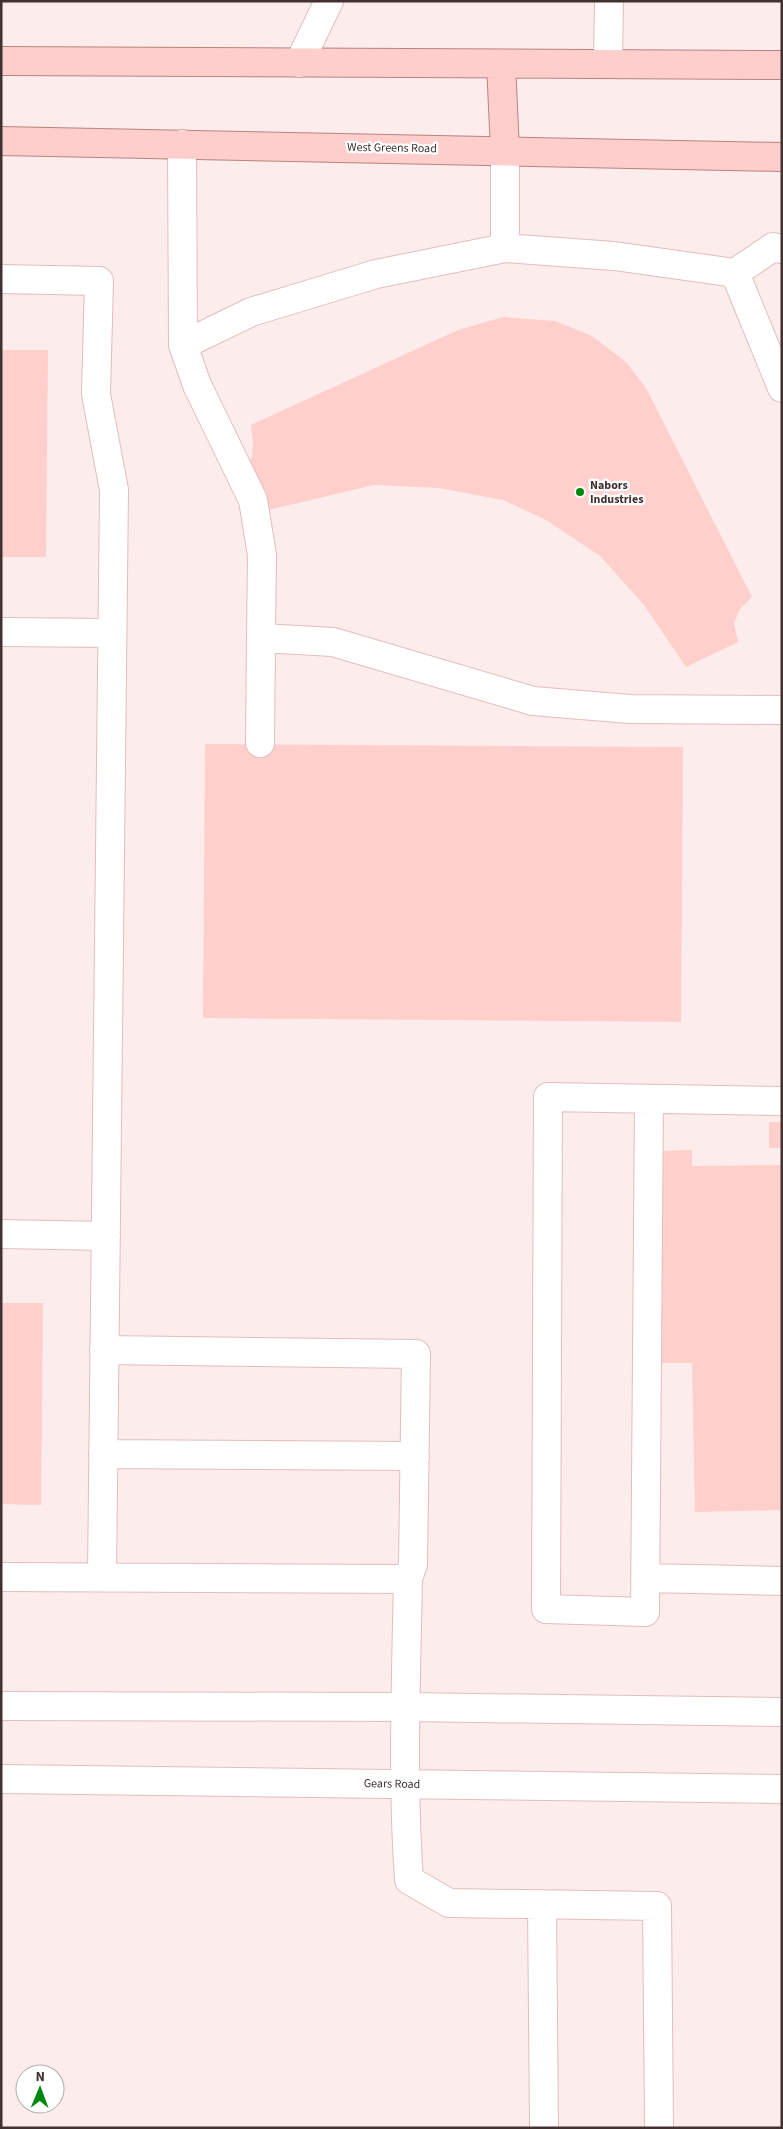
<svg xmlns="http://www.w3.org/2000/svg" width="783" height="2129" viewBox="0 0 783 2129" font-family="'Source Sans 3',sans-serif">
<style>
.building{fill:#ffcfcc}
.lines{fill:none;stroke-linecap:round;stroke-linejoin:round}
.minor-casing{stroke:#e2bebc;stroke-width:30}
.major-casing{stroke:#ba8280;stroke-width:30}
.minor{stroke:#fff;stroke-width:28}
.major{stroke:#fdcecc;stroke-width:28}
.poi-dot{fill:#00870d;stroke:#fff;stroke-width:2}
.labels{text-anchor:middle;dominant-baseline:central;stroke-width:4.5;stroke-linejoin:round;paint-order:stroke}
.street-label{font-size:12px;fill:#403231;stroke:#fff}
.poi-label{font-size:12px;font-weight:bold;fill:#403231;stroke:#fff;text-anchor:start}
</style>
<rect width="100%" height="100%" fill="#fcecec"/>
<path class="building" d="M503,317l52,4 37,15 34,26 20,26 106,209 -12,12 -6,14 4,19 -52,25 -42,-62 -44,-49 -54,-36 -43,-20 -64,-12 -65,-3 -114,27 -20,-41 12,-14 1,-15 -2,-17 207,-95z
M1,350h47l-2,207h-45z
M205,744l478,3 -2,275 -478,-4z
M769,1122h13v26h-13z
M692,1150v16l90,-1v345l-87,2 -3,-149h-30l-4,-212z
M1,1303h42l-2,202 -40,-1z"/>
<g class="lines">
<g class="minor-casing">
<path id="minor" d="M299,63l30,-62
M608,64l1,-63
M182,144l1,201 14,40 56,115 9,55 -1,83 72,4 200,59 97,8 152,1
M505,248v-98
M782,249l-9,-2 -38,26 47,115
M1,279l98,2 -3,113 18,96 -12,1087
M183,345l68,-33 125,-38 129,-26 109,8 121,17
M1,632l111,1
M260,743l1,-105
M649,1099l-4,513 -99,-3 2,-512 234,4
M1,1234l105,2
M103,1454l312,2
M1,1577l407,2 5,-15 3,-210 -312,-4
M646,1578l136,3
M408,1579c-2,100 -6,201 1,301l40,23 208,3 2,222
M1,1706l405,1 376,5
M1,1779l781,10
M542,1904l2,224"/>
</g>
<g class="major-casing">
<path id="major" d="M1,61l781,4
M501,64l4,86
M1,141l781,16"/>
</g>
<use href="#minor" class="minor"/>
<use href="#major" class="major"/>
</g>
<circle class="poi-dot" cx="580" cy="492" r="5"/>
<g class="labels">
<g class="street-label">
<text transform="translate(392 148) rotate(1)">West Greens Road</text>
<text transform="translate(392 1784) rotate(1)">Gears Road</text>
</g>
<g class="poi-label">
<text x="590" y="485">Nabors<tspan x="590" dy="14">Industries</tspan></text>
</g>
</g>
<rect width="783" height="2129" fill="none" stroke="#403231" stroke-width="5"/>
<g transform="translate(40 2089) rotate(1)"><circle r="24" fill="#ffffff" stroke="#b3adad"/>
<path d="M0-4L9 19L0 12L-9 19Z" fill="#00870d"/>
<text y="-8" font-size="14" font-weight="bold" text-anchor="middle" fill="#403231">N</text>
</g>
</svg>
